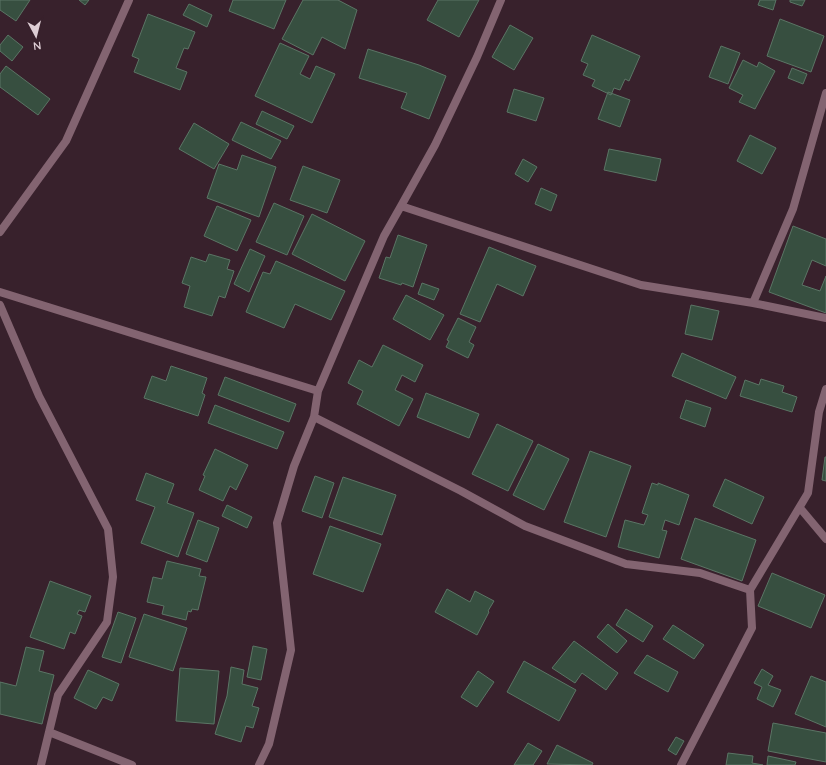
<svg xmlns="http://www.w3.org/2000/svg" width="826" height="765" viewBox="0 0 826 765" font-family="Quicksand,sans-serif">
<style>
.building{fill:#374f40;stroke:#5b7565}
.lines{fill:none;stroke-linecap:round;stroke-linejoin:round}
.minor{stroke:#836471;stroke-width:8}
</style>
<rect width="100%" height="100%" fill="#38212c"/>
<path class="building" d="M0,0h30l-14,21 -16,-11z
M79,0h10l-4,5z
M233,0h53l-12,29 -45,-18z
M303,0h35l19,10 -12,39 -23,-12 -9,18 -31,-16z
M438,0h41l-20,37 -32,-17z
M760,0h16l-3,10 -15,-5z
M790,0h15l-3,6 -12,-4z
M189,4l23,11 -5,12 -24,-12z
M148,14l47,18 -7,17 -4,-1 -8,20 11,4 -7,18 -46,-18 5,-13 -7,-3z
M780,19l44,17 -13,36 -44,-16z
M510,25l23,13 -19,32 -22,-13z
M8,35l15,12 -11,14 -12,-10v-6z
M592,35l48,21 -11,25 -4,-2 -5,11 -6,-2 -3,7 -19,-9 3,-6 -12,-5 5,-11 -7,-3z
M280,43l29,13 -9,18 10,5 6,-13 19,8 -23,49 -57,-27z
M721,46l19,7 -12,31 -19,-7z
M368,49l51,16 27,11 -17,43 -28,-11 6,-15 -48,-15z
M743,60l14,7 2,-5 16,9 -20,38 -16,-7 4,-7 -14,-7z
M6,66l44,33 -12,16 -38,-28v-13z
M792,68l15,6 -4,10 -15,-6z
M514,89l30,9 -8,23 -29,-9z
M608,92l22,8 -10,27 -22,-8z
M262,111l32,15 -7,13 -31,-15z
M241,122l40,19 -10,18 -39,-19z
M194,123l35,21 -15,25 -35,-20z
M750,135l26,13 -14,26 -25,-13z
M609,149l52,10 -5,22 -52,-11z
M242,155l34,12 -17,50 -52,-19 12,-34 18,6z
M523,159l14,8 -9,15 -13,-8z
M303,166l37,14 -13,33 -37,-13z
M541,188l16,7 -6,16 -16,-7z
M274,203l30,13 -17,39 -31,-13z
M217,206l34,14 -14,31 -33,-15z
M312,214l53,27 -20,40 -53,-27z
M793,226l33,13v27l-14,-6 -10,25 18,6 6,-15v37l-57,-21z
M398,235l29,10 -14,42 -11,-4 -1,2 -22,-7 7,-21 4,1z
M489,247l47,19 -13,30 -26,-12 -17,38 -20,-8z
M250,249l15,7 -16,36 -15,-8z
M209,254l21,6 -3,9 7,2 -9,27 -6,-2 -7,20 -28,-9 6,-21 -8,-3 9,-26 15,5z
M276,261l69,30 -14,29 -36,-16 -11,24 -38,-16 17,-40 7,2z
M422,283l17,6 -5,11 -16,-6z
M406,295l38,20 -14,25 -37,-21z
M691,305l28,6 -7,29 -27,-6z
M458,318l18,9 -7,15 5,3 -6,13 -22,-11 3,-6 -2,-1z
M383,345l40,20 -8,17 -13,-7 -7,15 18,9 -14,27 -42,-22 6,-13 -15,-8 11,-23 13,7z
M682,353l54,24 -10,22 -54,-23z
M171,366l36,12 -5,15 3,2 -7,21 -54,-18 8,-22 14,5z
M225,377l71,27 -7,18 -71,-27z
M761,379l23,7 -2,6 15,5 -5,15 -52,-16 5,-16 14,5z
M426,393l53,21 -10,24 -52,-21z
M686,400l25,8 -6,19 -25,-9z
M215,405l69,27 -7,17 -69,-26z
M497,424l36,17 -25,50 -36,-17z
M538,444l31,15 -25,51 -31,-15z
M215,449l33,16 -12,25 -6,-4 -7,15 -24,-11 6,-14 -2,-1z
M590,451l41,15 -25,71 -42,-15z
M825,457h1v24l-4,-1z
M146,473l28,11 -7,19 27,10 -16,44 -37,-14 14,-36 -19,-7z
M315,476l19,7 -12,35 -20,-7z
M343,477l53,18 -14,40 -53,-18z
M725,479l39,18 -12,27 -39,-18z
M652,483l6,2v-2l31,12 -10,30 -14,-5 -3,10 5,1 -8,27 -41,-11 7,-27 19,5 4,-10 -6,-2z
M227,505l25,12 -5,11 -25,-12z
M695,518l61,22 -14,41 -61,-22z
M198,520l21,8 -12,34 -21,-8z
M330,526l51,18 -18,48 -50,-18z
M167,561l34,8 -2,7 7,1 -8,33 -6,-1 -1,3 -3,-1 -2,9 -24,-6 2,-8 -17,-4 6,-25 9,2z
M772,573l53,22 -14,33 -53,-22z
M50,581l41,15 -6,16 -6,-2 -2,4 5,2 -7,18 -5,-2 -6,17 -34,-12z
M447,589l23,13 5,-11 19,10 -6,10 1,1 -12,23 -42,-23z
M626,609l27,17 -10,16 -27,-17z
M118,612l18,6 -15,45 -19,-6z
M144,614l43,14 -14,43 -44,-14z
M608,624l19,17 -10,12 -20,-16z
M673,625l31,20 -10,14 -31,-20z
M574,641l44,32 -12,17 -24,-17 -7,10 -23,-15z
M253,646l14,3 -6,31 -14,-3z
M26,647l18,4 -5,20 15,4 -12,49 -42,-10v-32l16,4z
M647,655l31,17 -10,20 -34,-19z
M524,661l52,29 -17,31 -52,-29z
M231,667l13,3 -2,14 16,4 -6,18 7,2 -6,20 -7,-2 -5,16 -26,-8 12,-38z
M180,668l39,3 -5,53 -38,-3z
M762,669l11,7 -5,9 13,5 -8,17 -16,-8 5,-12 -8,-4z
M88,670l31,14 -7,17 -9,-4 -7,12 -22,-11z
M478,671l16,11 -17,25 -16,-10z
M811,676l15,6v45l-31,-13z
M773,723l53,10v29l-58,-11z
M676,737l8,4 -8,14 -8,-5z
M528,743l14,8 -9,14h-19z
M557,745l36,18 -1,2 -45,-1z
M728,753l25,3 -1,7 11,2h-37z
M768,756l28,6 -1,3h-28z"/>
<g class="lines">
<path class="minor" d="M401,206l240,79 112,18 73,15
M0,232l66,-91 63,-141
M0,292l318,99 -4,26 147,74 64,35 101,38 74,9 50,17
M753,303l40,-94 33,-116
M0,305l39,91 69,133 5,48 -6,45 -49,73 -17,70
M318,391l66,-155 17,-30 34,-61 42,-88 24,-57
M800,508l26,31
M49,732l83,33
M259,765l10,-21 22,-94 -14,-127 17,-57 20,-49
M681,765l71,-137 -2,-38 58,-97 11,-81 7,-23"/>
</g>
<g transform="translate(36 36) rotate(173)" stroke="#38212c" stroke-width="3" paint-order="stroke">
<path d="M0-3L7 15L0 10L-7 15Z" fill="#ddcdd4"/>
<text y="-6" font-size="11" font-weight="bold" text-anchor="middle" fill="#ddcdd4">N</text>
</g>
</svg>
